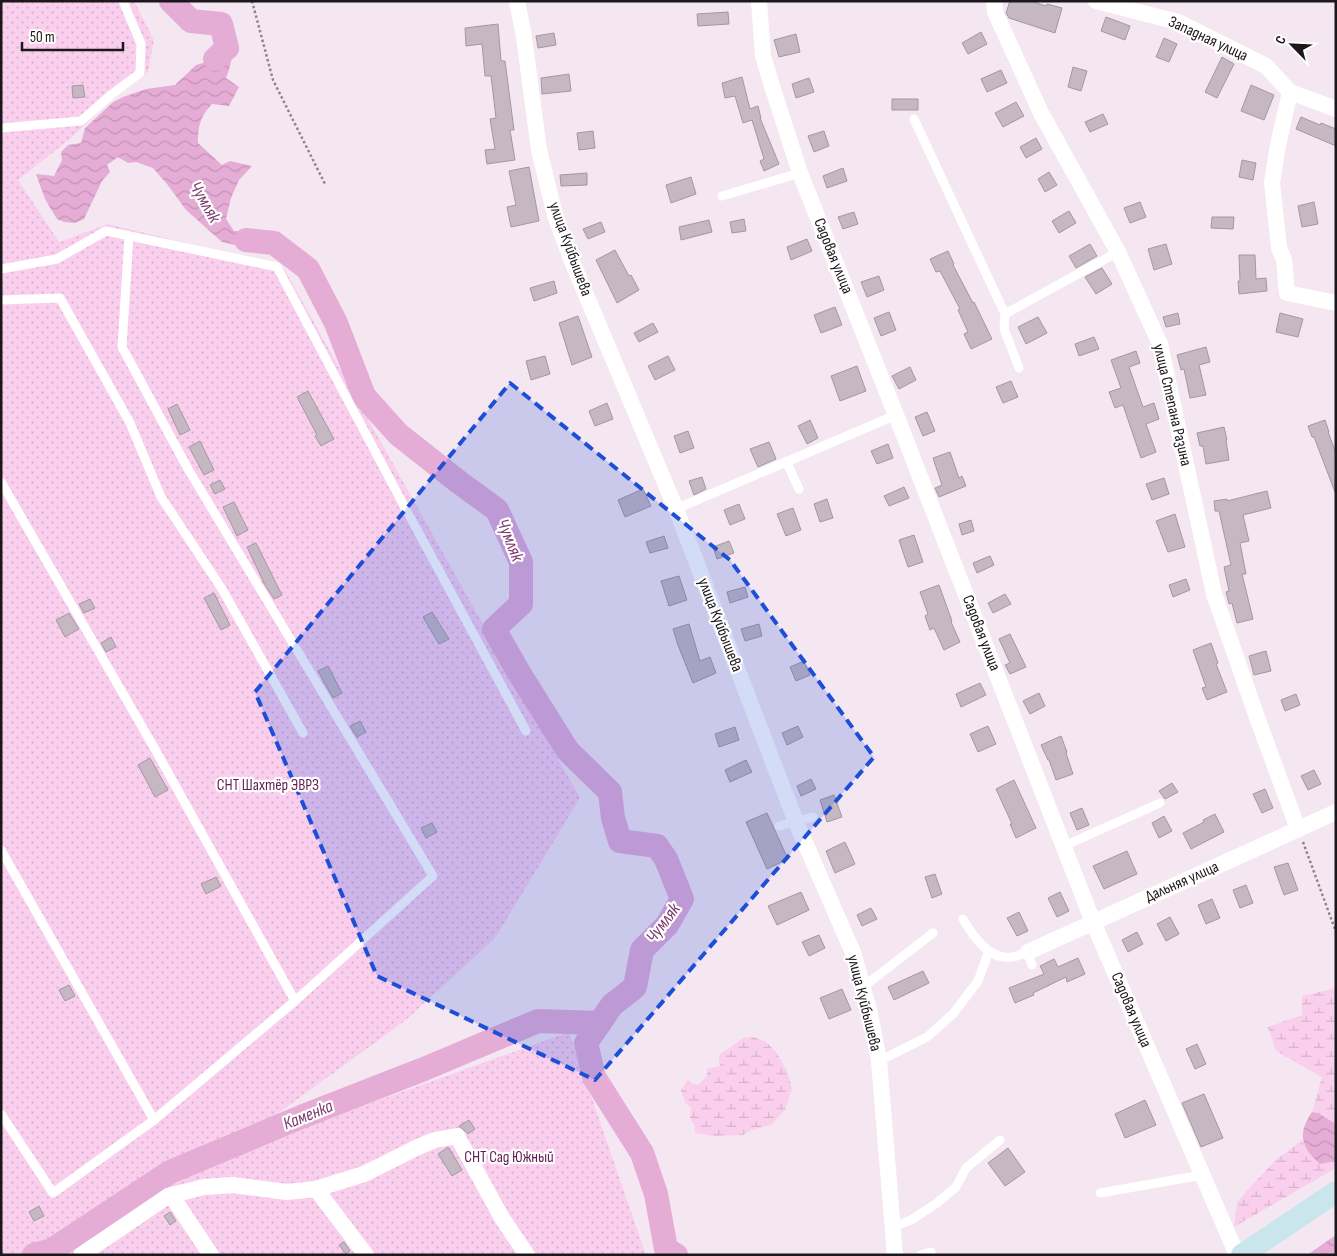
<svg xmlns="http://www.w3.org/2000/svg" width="1337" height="1256" viewBox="0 0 1337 1256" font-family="'Sofia Sans Condensed',sans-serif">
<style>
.wetland{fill:url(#wetland-marsh)}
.park{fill:url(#park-dots)}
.water{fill:url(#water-waves)}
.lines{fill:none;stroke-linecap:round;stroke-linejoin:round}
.river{stroke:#e5acd5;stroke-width:24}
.building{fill:#c6b8c2;stroke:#a597a1}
.path{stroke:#8e858c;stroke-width:2.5;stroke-dasharray:2.5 2.5;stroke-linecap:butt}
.service{stroke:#fff;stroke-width:9}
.minor{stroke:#fff;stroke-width:16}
.secondary{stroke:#c8e6ec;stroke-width:22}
.marked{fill:#1d4ed8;fill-opacity:0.2;stroke:#1d4ed8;stroke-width:4;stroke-dasharray:10 6;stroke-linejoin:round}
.labels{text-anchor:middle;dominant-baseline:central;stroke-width:4.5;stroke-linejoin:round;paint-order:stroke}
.street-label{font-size:16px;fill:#1c171b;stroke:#fff}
.park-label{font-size:16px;fill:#601e53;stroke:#fff}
.water-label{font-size:18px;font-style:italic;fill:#7b386c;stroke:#fff}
</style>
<defs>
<pattern id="wetland-marsh" width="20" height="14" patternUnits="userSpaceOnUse" patternTransform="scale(1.25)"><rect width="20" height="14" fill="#facfee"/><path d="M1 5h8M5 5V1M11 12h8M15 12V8" fill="none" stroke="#d6b1cc"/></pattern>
<pattern id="park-dots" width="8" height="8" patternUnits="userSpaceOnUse" patternTransform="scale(1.25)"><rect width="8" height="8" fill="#facfee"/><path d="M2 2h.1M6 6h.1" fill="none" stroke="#d6b1cc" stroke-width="1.8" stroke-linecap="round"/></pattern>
<pattern id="water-waves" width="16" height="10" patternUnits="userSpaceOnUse" patternTransform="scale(1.25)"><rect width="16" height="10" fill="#e5acd5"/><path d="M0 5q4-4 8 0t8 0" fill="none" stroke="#c493b6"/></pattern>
</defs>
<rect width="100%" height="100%" fill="#f5e7f1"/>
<path class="wetland" d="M1336,988v136l-18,-11 -6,-1 10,-35 -46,-26 -8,-24 34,-12v-19z
M754,1037l12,5 10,10 11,19 5,18 -7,21 -14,15 -19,5 -9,5 -30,1 -18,-3v-6l-5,-9 1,-10 -6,-6 -4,-12 7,-11 2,4 8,2 9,-9v-7l13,-3 -1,-11 24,-17z
M1302,1140l4,8 29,13 1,-1v8l-102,59 3,-24 11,-14 29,-30z"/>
<path class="park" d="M1,1h133l20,39 -6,32 -29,21 -49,46 -52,41 41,62 49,-18 175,43 297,531 -85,140 -89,82 -137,100 -213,135h-55z
M569,1032l77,223h-583l144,-93z"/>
<path class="water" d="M227,31c7,16 6,30 -1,47l13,9 -10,19 -17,-2c-12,13 -14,22 -14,39l24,22 8,-4 22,5 -13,14 -8,18 -5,21 8,12 19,1 12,-2 17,7 -10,12 -10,2 -40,-9 -36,-32 -19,-26 -14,-16 -17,-6 -8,1 -10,-6 -11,8 3,7 -8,9 -18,38 -9,4 -11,-1 -7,-3 -12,-20 -9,-25 18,2 8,-16 -1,-8 7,-7 13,-2 4,-15 28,-26 10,-5 23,-8 29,-4 21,-20 7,-2 18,-15 -3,-13z
M1312,1112l6,1 18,11 -1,37 -15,3c-19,-17 -23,-30 -8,-52z
M1336,1235v20h-29z"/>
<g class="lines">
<path class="river" d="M171,1l20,20 30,3 6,24 -12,11
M246,240l28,3 34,26 28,54 28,73 34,38 62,49 37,27 24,52v42l-27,25 24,42 50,80 42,41 3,26 7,23 37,5 9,13 16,40 -15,26 -25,25 -7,37 -23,18 -26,38 8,34 48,76 14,41 10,55 10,6
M34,1255l18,-5 118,-78 131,-55 123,-48 114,-48 62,2"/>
</g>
<path class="building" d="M1010,1h21l15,5 1,-2 15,4 -7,25 -46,-15 -3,-5z
M728,12l1,12 -31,2 -1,-12z
M1106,17l24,9 -5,14 -24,-9z
M498,24l3,37h4l9,69h-4l5,30 -28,4 -2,-14 10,-1 -5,-30 6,-1 -5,-42h-6l-3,-32 -16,2 -1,-18z
M981,32l6,12 -19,10 -6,-11z
M554,33l2,12 -18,3 -2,-12z
M796,34l4,18 -21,5 -5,-17z
M1164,38l13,6 -8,18 -13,-5z
M1222,57l12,7 -17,34 -12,-6z
M1073,67l14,4 -6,20 -13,-4z
M1001,70l6,13 -20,9 -6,-13z
M569,74l2,17 -29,3 -1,-16z
M742,77l8,32 8,-3 3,12h-1l19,46 -15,7 -4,-10 4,-2 -12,-39 -9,3 -8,-27 -10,2 -3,-15z
M809,78l5,14 -18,6 -4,-14z
M83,85l2,12 -12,1 -1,-12z
M1251,85l23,10 -10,25 -23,-9z
M892,99h26v11h-26z
M1016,102l8,14 -21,11 -8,-14z
M1103,114l5,10 -18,8 -5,-10z
M1301,117l19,8 1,-2 15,6v17l-40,-17z
M593,131l2,17 -16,2 -2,-17z
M824,131l5,15 -15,6 -6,-16z
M1036,138l6,11 -16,9 -6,-11z
M1242,160l14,3 -3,17 -14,-3z
M529,167l10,54 -28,6 -4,-20 9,-2 -7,-34z
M843,168l4,13 -20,7 -4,-12z
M1049,172l8,13 -12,7 -7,-13z
M587,173v12l-26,1 -1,-11z
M691,177l5,17 -25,9 -5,-18z
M1140,202l6,15 -16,6 -6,-15z
M1314,202l4,22 -16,3 -4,-21z
M1069,211l7,12 -17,10 -7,-12z
M854,212l4,12 -15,5 -5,-12z
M1212,217h22l-1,12 -22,-1z
M744,219l2,12 -14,2 -2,-11z
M709,220l3,12 -31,8 -2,-13z
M601,222l4,10 -17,7 -5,-10z
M807,239l5,12 -21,9 -4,-13z
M1090,244l7,12 -21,12 -7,-12z
M1166,244l6,20 -18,6 -6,-21z
M615,250l14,26 2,-1 8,15 -22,13 -21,-43z
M948,251l6,13 -1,1 20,38 1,-1 18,37 -21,10 -7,-15 4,-2 -10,-22 2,-1 -20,-38 -4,1 -6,-13z
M1239,255h16l1,24 10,-1 1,13 -28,3 -1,-13h2z
M1102,268l10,16 -16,10 -11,-17z
M879,276l5,14 -17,7 -6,-15z
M554,281l3,12 -23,8 -4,-13z
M835,307l7,18 -21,8 -7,-18z
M889,312l7,18 -15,6 -7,-18z
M1178,313l2,11 -14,3 -3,-10z
M1280,313l23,6 -5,18 -22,-5z
M578,316l14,41 -20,8 -13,-42z
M1038,317l9,16 -21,11 -8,-17z
M653,323l5,9 -19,10 -5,-9z
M1094,337l5,12 -20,7 -4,-12z
M1206,347l4,15 -11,3 7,30 -16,3 -6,-29 -3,1 -4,-15z
M1136,351l4,12 -11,4 14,40 11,-4 5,16 -13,5 10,28 -15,6 -18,-53 -8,3 -6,-16 12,-4 -10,-28z
M545,356l5,18 -19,6 -5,-19z
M668,356l7,14 -20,10 -7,-14z
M857,366l9,25 -26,10 -9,-25z
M910,367l6,13 -17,9 -7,-13z
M1011,381l7,16 -15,6 -7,-16z
M308,391l26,48 -13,7 -6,-10 2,-1 -20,-38z
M607,403l6,16 -18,7 -6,-15z
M177,404l13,26 -10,5 -12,-26z
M927,412l8,19 -12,5 -8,-19z
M810,420l8,18 -11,6 -9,-18z
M1325,420l4,12h-1l8,21 -1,39 -21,-55h-2l-4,-11z
M1224,427l3,13h-1l3,20 -23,4 -3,-18h-3l-3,-13z
M688,431l6,17 -14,5 -6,-17z
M200,441l14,29 -10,5 -15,-28z
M769,442l7,17 -18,8 -8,-18z
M888,444l5,14 -16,6 -6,-13z
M950,452l9,26 3,-2 4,10 -27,11 -4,-9 7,-3 -9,-27z
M702,477l4,12 -12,6 -5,-14z
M1164,478l5,16 -17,6 -6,-16z
M220,480l5,9 -10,5 -5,-9z
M904,487l5,11 -20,8 -5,-10z
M643,489l8,17 -26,11 -7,-17z
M1267,491l4,17 -28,7 6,26 -9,2 6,31h-4l11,45 -16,4 -5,-20 -3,1 -3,-12 3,-1 -5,-24 7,-2 -12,-54h-4l-1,-10 13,-2v2z
M827,499l6,19 -13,4 -6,-18z
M234,502l14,28 -11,6 -14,-29z
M739,504l6,15 -15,6 -6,-15z
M793,508l8,22 -15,6 -9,-22z
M1175,514l10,33 -17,5 -12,-31z
M971,520l3,11 -12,4 -3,-11z
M914,535l9,27 -15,5 -9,-27z
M664,536l4,12 -18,5 -4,-11z
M729,541l5,12 -17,6 -4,-12z
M256,543l26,52 -8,4 -9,-14 -18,-38z
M990,556l4,9 -17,8 -4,-10z
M679,576l8,24 -18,6 -8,-25z
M1186,579l4,11 -17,7 -4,-12z
M939,585l13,36 -1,1 9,20 -16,8 -10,-22 -4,2 -5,-14 3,-2 -8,-22z
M745,587l3,10 -18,6 -3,-11z
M214,593l16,32 -9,5 -17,-32z
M1005,594l6,10 -18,9 -5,-10z
M90,599l5,9 -11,5 -5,-9z
M432,612l17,27 -10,5 -16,-27z
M69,613l10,16 -14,8 -9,-17z
M689,624l11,37 10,-4 6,16 -23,10 -15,-38 -5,-16z
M759,624l3,12 -17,5 -4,-12z
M1010,634l16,33 -16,7 -5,-9 5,-2 -11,-24z
M111,637l5,10 -10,5 -5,-9z
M1211,643l7,20 -2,1 11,28 -20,8 -5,-12 4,-1 -13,-37z
M1266,651l5,20 -17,4 -5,-19z
M804,661l6,14 -14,6 -6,-14z
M328,666l14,27 -9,5 -15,-27z
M980,683l6,12 -25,12 -5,-13z
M1039,693l6,13 -15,8 -7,-13z
M1296,694l4,11 -15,6 -4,-11z
M360,721l6,11 -9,5 -7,-11z
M798,726l5,11 -16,8 -5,-12z
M988,726l8,18 -18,8 -8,-18z
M735,727l4,13 -20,7 -4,-13z
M1061,736l6,16 -1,1 7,21 -17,6 -7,-20h-1l-7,-15z
M150,758l18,32 -13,7 -17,-32z
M746,760l6,12 -22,10 -5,-12z
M1314,770l7,14 -13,6 -7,-14z
M811,779l5,10 -15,7 -4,-10z
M1014,780l22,48 -20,10 -6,-14h2l-16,-35z
M1172,783l6,9 -13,7 -6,-8z
M1265,789l8,19 -11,5 -9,-19z
M834,795l8,22 -15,5 -7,-22z
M1082,808l7,17 -12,5 -7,-17z
M767,813l21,46 -21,10 -21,-47z
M1215,814l9,18 -33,17 -8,-16 21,-11 -1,-2z
M1164,816l8,15 -13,7 -7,-15z
M432,823l5,9 -11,6 -5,-10z
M845,842l10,22 -20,9 -9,-22z
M1127,851l10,23 -33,15 -11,-23z
M1288,863l10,27 -14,5 -10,-28z
M935,874l7,20 -10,4 -7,-21z
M216,877l5,9 -15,8 -5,-10z
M1246,885l7,18 -13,5 -7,-18z
M801,892l8,18 -32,15 -9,-19z
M1060,892l9,19 -12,6 -9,-19z
M1212,899l8,19 -14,6 -8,-19z
M871,908l6,11 -15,7 -5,-11z
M1019,912l9,19 -11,5 -10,-18z
M1170,917l9,17 -13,7 -9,-17z
M1137,932l6,12 -15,8 -6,-12z
M819,935l6,13 -16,8 -7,-14z
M1078,958l7,16 -18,8 -1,-5 -33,16 1,2 -19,8 -6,-15 35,-14 -4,-8 14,-7 4,8z
M923,971l6,12 -35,17 -6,-13z
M69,985l6,11 -10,5 -6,-11z
M842,989l9,21 -22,9 -9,-21z
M1197,1044l9,20 -11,5 -9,-20z
M1204,1094l19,44 -22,9 -19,-44z
M1145,1100l11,25 -31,13 -10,-24z
M469,1120l6,9 -7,5 -3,-3 -6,-5z
M447,1148h2l13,22 -10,6 -14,-22z
M1008,1148l17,24 -20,14 -17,-23z
M39,1206l5,10 -10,5 -5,-9z
M170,1212l6,9 -6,4 -6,-9z
M344,1242l6,9 -4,3 -7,-9z"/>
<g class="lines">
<path class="path" d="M252,1l21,79 52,104
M1303,842l33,90"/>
<path class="service" d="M914,119l91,195 113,-62
M1,128l80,-7 31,-27 28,-21 1,-29 -18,-43
M722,196l78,-23
M1,269l56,-10 49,-28 171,36 125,235 124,229
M1,300l59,-2 70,125 31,74 61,92 81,144
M1005,314l-1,15 15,39
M786,461l13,28
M1,482l155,269 139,250
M676,509l220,-94
M779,826l34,-9
M1064,846l96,-43
M1,850l153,270
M963,919c10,17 26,42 50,38 5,-1 10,-4 15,-5l4,13
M863,987l70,-54
M879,1061l48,-24 26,-23 25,-33 11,-30
M1,1114l52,79 101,-73 141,-119 138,-125 -245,-407 -66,-122 7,-111
M1100,1193l102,-18
M893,1227l18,-7 26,-17 19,-16 10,-19 34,-28
M921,1255l10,-3"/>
<path class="minor" d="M517,1l7,36 15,113 16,65 16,44 105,250 120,313 58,133 16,59 9,47 16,194
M759,1l4,55 10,33 27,84 96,242 197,507 144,333
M994,1l1,11 46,101 77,139 42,92 54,250 45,129 39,106
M1096,1l82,21 88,44 24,26 46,17
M1290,92l-12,53 -6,37 7,66 5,11 3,34 49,10
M1028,952l308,-140
M316,1189l50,66
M171,1195l40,60
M81,1255l87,-59 36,-9 29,-2 54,7 29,-3 48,-15 54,-27 17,-7 22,-4 45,82 25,37"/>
<path class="secondary" d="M1242,1255l94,-63"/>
</g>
<path class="marked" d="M510,383l220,177 144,197 -279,323 -218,-104 -122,-284z"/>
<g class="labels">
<g class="street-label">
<text transform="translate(1208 39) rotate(25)">Западная улица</text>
<text transform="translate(570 249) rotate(70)">улица Куйбышева</text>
<text transform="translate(833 256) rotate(68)">Садовая улица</text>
<text transform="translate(1172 405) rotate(77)">улица Степана Разина</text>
<text transform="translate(720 625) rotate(69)">улица Куйбышева</text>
<text transform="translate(981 633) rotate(69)">Садовая улица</text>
<text transform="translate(1182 882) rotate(-24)">Дальняя улица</text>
<text transform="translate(864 1003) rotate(76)">улица Куйбышева</text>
<text transform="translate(1131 1010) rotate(67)">Садовая улица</text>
</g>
<g class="park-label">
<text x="268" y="785">СНТ Шахтёр ЭВРЗ</text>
<text x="509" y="1157">СНТ Сад Южный</text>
</g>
<g class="water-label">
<text transform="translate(205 202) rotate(60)">Чумляк</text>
<text transform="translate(510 540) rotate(68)">Чумляк</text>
<text transform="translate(663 923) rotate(-53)">Чумляк</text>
<text transform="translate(308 1115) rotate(-22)">Каменка</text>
</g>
</g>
<rect width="1337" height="1256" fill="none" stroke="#1c171b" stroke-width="5"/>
<g transform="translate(1292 45) rotate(294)" stroke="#ffffff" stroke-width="4" paint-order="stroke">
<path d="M0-4L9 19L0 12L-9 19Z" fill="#1c171b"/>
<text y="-8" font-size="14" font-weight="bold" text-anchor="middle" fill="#1c171b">С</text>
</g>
<path d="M22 42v8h101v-8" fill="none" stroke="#1c171b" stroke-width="2.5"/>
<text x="30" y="42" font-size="15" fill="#1c171b" stroke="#ffffff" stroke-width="4" paint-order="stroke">50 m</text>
</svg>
